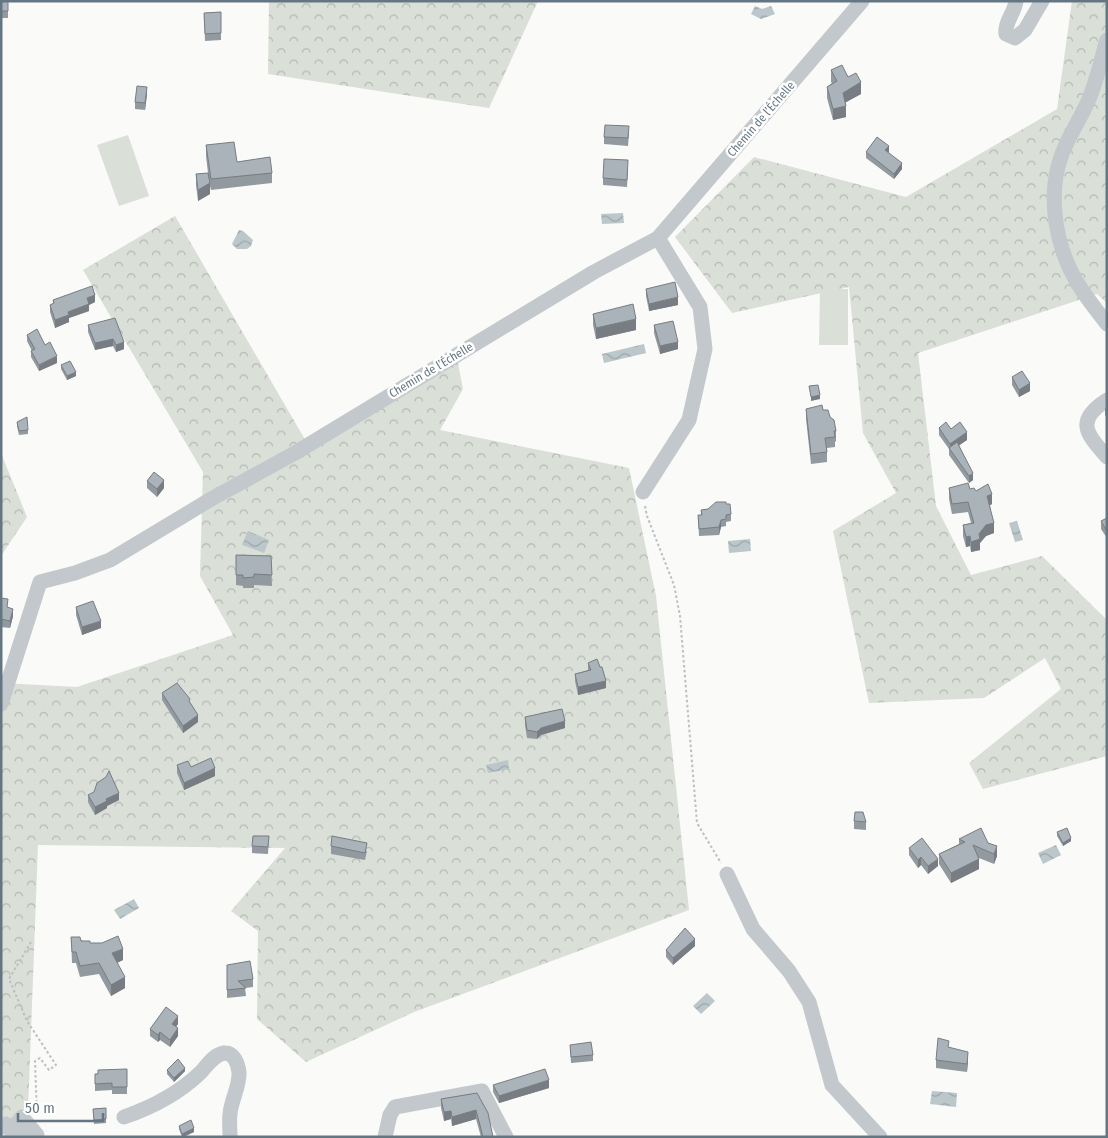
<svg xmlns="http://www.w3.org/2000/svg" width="1108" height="1138" viewBox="0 0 1108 1138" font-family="'Fira Sans Condensed',sans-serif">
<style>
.grass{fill:#dadfd7}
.forest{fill:url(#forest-crowns)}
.water{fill:url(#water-waves)}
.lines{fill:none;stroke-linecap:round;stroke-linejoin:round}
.path{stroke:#bbbfc2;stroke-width:2;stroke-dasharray:2.5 2.5;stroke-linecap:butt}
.minor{stroke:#c3c8cc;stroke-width:15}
.wall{fill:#929a9f}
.shaded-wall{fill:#777d82}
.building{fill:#aab3b9;stroke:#777d82}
.labels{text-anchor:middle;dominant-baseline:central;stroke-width:5;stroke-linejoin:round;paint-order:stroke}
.street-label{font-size:12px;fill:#657683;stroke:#fff}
</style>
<defs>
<pattern id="forest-crowns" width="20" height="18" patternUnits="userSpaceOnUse" patternTransform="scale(1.25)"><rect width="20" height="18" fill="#dadfd7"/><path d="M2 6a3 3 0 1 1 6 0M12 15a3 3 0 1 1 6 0" fill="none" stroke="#b4b9b4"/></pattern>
<pattern id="water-waves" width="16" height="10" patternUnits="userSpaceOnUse" patternTransform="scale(1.25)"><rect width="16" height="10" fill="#bbc7cb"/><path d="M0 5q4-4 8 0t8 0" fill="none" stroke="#9ca6aa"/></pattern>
</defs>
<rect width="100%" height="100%" fill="#fafaf8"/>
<path class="grass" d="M128,135l21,61 -30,10 -22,-61z
M820,289h28v56h-29z"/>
<path class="forest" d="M269,1h269l-49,107 -221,-34z
M1072,1h35v302l-10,-9 -179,59 18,153 35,69 71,-19 65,64v136l-124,33 -14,-26 92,-74 -16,-31 -61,40 -115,5 -36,-172 63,-38 -33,-60 -14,-146 -117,26 -57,-76 79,-80 152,40 151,-88z
M175,216l132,227 149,-90 7,36 -23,41 189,38 27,128 33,314 -275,102 -108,50 -49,-43 1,-88 -27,-20 54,-63 -247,-3 -11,292h-26v-454l76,4 156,-52 -33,-59 3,-104 -120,-202z
M1,453l26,64 -26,39z"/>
<path class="water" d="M755,6l7,3 9,-3 4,8 -14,5 -10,-5z
M623,213l1,10 -22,1 -1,-10z
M239,230l4,1 10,9 -2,6 -4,3h-10l-5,-5z
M644,344l2,9 -42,10 -2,-9z
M1017,521l6,19 -8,2 -6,-19z
M248,531l21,9 -5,13 -22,-8z
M750,539l1,12 -22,2 -1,-12z
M508,760l1,9 -21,4 -2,-8z
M1056,845l5,10 -18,9 -5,-11z
M134,899l5,9 -19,11 -6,-9z
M707,993l8,8 -14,13 -8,-8z
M932,1091l25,2 -1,14 -26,-3z"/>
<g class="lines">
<path class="path" d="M645,506l2,10 27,69 6,31 17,207 24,40
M31,942l-22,37 18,42 29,44 -7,5 -9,-12 -5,3 2,54"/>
<path class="minor" d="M1016,1c-1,11 -12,22 -10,33l9,4 10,-8 17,-29
M1107,40c-6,20 -10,40 -18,59 -8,19 -20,36 -27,55 -16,42 -6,96 18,133 8,13 18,25 27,37
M1107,400c-33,21 -20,34 0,57
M643,492l46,-72 16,-71 -5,-42 -42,-69
M1,704l39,-122 35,-9 35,-13 103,-62 82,-45 299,-181 64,-34 204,-237
M727,874l26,55 36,42 20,31 23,83 48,52
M124,1117c29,-10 54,-23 76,-44 7,-7 13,-18 24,-20 10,-1 14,11 15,19 1,14 -8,28 -9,42 -1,7 0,15 0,23
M1,1127l5,-3 10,13
M24,1137l-7,-14 5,-6 15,18
M385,1137l5,-22 5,-8 87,-16 24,46"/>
</g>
<path class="wall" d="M1,1h7v17h-7z
M221,12v28l-16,1 -1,-28z
M831,70l17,7 13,17 -16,8 1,15 -13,3 -6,-22v-11l5,-4 -1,-1z
M147,94l-2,16 -10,-1v-7z
M629,134l-1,12 -24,-2v-7z
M206,145l31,17 35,11v10l-61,7 -1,-4v8l-12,7 -2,-16v-11l12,-1 -2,-17z
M866,152h23h-1l14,17 -8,10 -28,-21z
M628,168l-1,19 -24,-2v-7z
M646,289l32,16 -29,6 -3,-15z
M53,300l42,2 -6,3v6l-20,7v4l-14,6 -5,-16v-7l3,-1z
M593,314l43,16 -40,9 -3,-14z
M88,325l36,17v7l-8,3 -3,-6 -18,4 -7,-18z
M654,325l24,24 -18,5 -6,-21z
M27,335l18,10 12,18 -18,8 -8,-14v-6h1l-5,-10z
M61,365l15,11 -9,4 -6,-11z
M1012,377l18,14 -11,6 -7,-12z
M1107,407v11l-2,-3v-7z
M806,409l17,1 7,7 6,14v10l-1,1v5l-8,1v14l-16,2 -5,-45z
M17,422l11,8v4l-9,1 -2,-9z
M939,428l12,1 16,11 -8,5 14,35 -4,3 -20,-28v-6l-10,-14z
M147,481l17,7 -7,9 -10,-9z
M949,488l21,1 6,2 16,13 -2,1 4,28 -8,3 -6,7v7l-9,2 -1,-6 -4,1 -3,-11v-11l8,-2 -3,-11 -16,2 -3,-15z
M726,504l5,10v7l-5,1v4l-5,1 -2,8 -20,1 -1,-21h3v-5l7,-1z
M1107,518v20l-6,-9v-8z
M236,555l35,1 1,30 -18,-1v3h-11v-2l-7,-1z
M1,598l12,18 -3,12 -9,-1z
M76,607l25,21 -19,7 -6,-20z
M588,663l12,4 6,21 -28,7 -3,-14v-7l13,-4z
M162,693l28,10 8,19 -15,11 -21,-33z
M525,717l40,11 -24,7 -4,4 -10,-1 -2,-13z
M177,765l14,2 24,9 -31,14 -7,-17z
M88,795l31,5 -12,6v2l-12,7 -7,-13z
M854,821l12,1v8l-12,-1z
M1057,832l14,9 -8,5 -6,-10z
M269,836l-1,18 -16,-1v-7z
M959,839l29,4 9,13 -3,8 -15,-6v11l-28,14 -12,-19v-10l20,-10z
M331,846l36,5 -2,9 -34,-6z
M909,848l29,18 -10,8 -7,-9 -3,3 -9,-13z
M71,937l19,6 33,17 -6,3 8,25 -14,8 -12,-22 -19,3 -4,-14h-4z
M695,946l-22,19 -7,-8v-7z
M227,965l26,14v8l-8,1 1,8 -19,2z
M178,1024l-2,3 2,9 -8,11 -10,-7 -2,2 -8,-6v-7z
M570,1045l23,10v6l-22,2z
M936,1060h32l-1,12 -31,-4z
M127,1069v25h-15v-4l-17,1v-17z
M167,1070l18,1 -11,11 -7,-8z
M493,1085l56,3 -50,15 -6,-11z
M477,1093l16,44h-12l-5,-18 -24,7 -1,-7 -7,2 -3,-13v-9z
M106,1108v15l-12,1 -1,-15z
M179,1126l15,6 -10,5h-2l-3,-8z"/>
<path class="shaded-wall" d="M861,82v12l-18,10v-11z
M147,87v7l-2,16v-7z
M846,106v11l-13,3v-11z
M889,146v6l-4,4v-6z
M902,163v6l-8,10v-5z
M210,183v11l-12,7v-11z
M95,295v7l-6,3v6l-20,7v4l-14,6v-8l32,-22z
M678,297v8l-29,6v-7z
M636,319v11l-40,9v-11z
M113,339v7l-18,4v-7z
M124,342v7l-8,3v-7z
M678,342v7l-18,5v-8z
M57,356v7l-18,8v-6z
M76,372v4l-9,4v-4z
M1030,383v8l-11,6v-7z
M820,395v4l-9,2v-4z
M967,432v8l-16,11 -1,-7z
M973,473v7l-4,3v-7z
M164,480v8l-7,9v-8z
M992,494v10l-5,3v-11z
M721,520v7l-2,8v-8z
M994,523v10l-8,3 -6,7v7l-9,2v-10l8,-8 7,-9z
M970,536v10l-4,1v-10z
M13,609v7l-3,12v-7z
M101,621v7l-19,7v-8z
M606,681v7l-28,7v-8z
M198,715v7l-15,11v-7z
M565,721v7l-24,7 -4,4v-7l4,-4z
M215,768v8l-31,14v-7z
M119,793v7l-12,6v2l-12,7v-8l11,-8z
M1071,838v3l-8,5v-3z
M997,846v10l-3,8v-10z
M921,857v8l-3,3v-8z
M938,859v7l-10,8v-8z
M979,859v10l-28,14v-10z
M695,939v7l-22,19v-7z
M123,949v11l-11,5v-12z
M125,977v11l-14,8v-11z
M178,1016v8l-6,8v-8z
M178,1028v8l-8,11v-7z
M160,1032v8l-2,2v-7z
M968,1052v8l-1,12v-8z
M185,1068v3l-11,11v-4z
M549,1080v8l-50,15v-7z
M476,1110v9l-24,7v-9z
M451,1111v8l-7,2v-9z
M194,1128v4l-12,5v-3z"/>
<path class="building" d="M1,1h7v10h-7z
M221,12v21l-16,1 -1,-21z
M842,65l6,12 8,-4 5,9 -18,11 3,13 -13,3 -6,-22 10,-6 -6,-11z
M137,86l10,1 -2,16 -10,-1z
M605,125l24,1 -1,12 -24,-1z
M877,137l12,9 -4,4 17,13 -8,11 -28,-22z
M234,142l3,20 33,-5 2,16 -61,6 -5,-34z
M604,159l24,1 -1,20 -24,-2z
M208,173l2,10 -12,7 -2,-16z
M675,282l3,15 -29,7 -3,-15z
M92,286l3,9 -8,3 2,6 -21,8 1,3 -14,5 -5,-15 4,-2 -1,-3z
M633,304l3,15 -40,9 -3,-14z
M115,318l9,24 -8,3 -3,-6 -18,4 -7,-18z
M673,321l5,21 -18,4 -6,-21z
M37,329l8,16 5,-3 7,14 -18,9 -8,-14 4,-2 -8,-14z
M70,361l6,11 -9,4 -6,-11z
M1022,371l8,12 -11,7 -7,-13z
M818,385l2,10 -9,2 -2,-11z
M822,405l1,5h5l2,7 4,3 2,11h-2l1,6 -10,1 2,14 -16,2 -5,-45z
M27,417l1,13 -9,1 -2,-9z
M946,422l5,7 9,-7 7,10 -17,12 -11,-16z
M957,442l16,31 -4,3 -20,-28z
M154,472l10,8 -7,9 -10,-8z
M968,483l2,6 4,-1 2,3 12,-7 4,10 -5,2 7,27 -8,2 -7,9 1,5 -9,3 -1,-6 -4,1 -3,-12 11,-2 -6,-21 -16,2 -3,-16z
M716,502h10v2h4l1,10 -5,1v4l-5,1 -2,7 -20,2 -1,-14h4l-1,-5 7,-1z
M1107,518v13l-6,-10z
M236,555l35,1 1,19 -18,-1v3l-11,1v-3h-7z
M1,598l7,1 -1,8 6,2 -3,12 -9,-2z
M93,601l8,20 -19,6 -6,-20z
M597,659l3,8h2l4,14 -28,6 -3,-13 16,-4 -3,-7z
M177,683l13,16 -1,2 9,14 -15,11 -21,-33z
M562,709l3,12 -24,7 -4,4 -10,-2 -2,-13z
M211,758l4,10 -31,15 -7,-18 11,-4 3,6z
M109,771l10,22 -13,6 1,2 -12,6 -7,-12 6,-3 3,-9 9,-6z
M855,812h8l3,10 -12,-1z
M981,828l7,15 9,3 -3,8 -21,-9 6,14 -28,14 -12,-19 26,-12 -6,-3z
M1067,828l4,10 -8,5 -6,-11z
M253,836h16l-1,11 -16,-1z
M332,836l35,7 -2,10 -34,-7z
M922,838l16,21 -10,7 -7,-9 -3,3 -9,-12z
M685,928l10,11 -22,19 -7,-8z
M118,936l5,13 -11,4 13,24 -14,8 -12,-22 -19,3 -4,-14h-4l-1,-15h9l1,4h9v2h12z
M250,961l3,18 -15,2 8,7 -19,2v-25z
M166,1007l12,9 -6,8 6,4 -8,12 -10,-8 -2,3 -8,-6z
M938,1038l11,3 -1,6 20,5 -1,12 -31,-4z
M591,1042l2,13 -22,2 -1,-12z
M178,1059l7,9 -11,10 -7,-8z
M127,1069v18h-15v-4l-17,1v-10h3v-4z
M545,1069l4,11 -50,16 -6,-11z
M477,1093l11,20 5,24h-10l-7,-27 -24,7 -1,-6 -7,1 -3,-13z
M106,1108v11l-12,1 -1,-11z
M191,1120l3,8 -12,6 -3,-8z"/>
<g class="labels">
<g class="street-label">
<text transform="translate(761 119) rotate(-49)">Chemin de l’Échelle</text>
<text transform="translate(431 370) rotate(-31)">Chemin de l’Échelle</text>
</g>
</g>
<rect width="1108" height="1138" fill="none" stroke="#657683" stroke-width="5"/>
<path d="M18 1113v8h85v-8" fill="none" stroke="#657683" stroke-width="2.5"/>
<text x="25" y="1113" font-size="15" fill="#657683" stroke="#ffffff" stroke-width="4" paint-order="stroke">50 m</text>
</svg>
